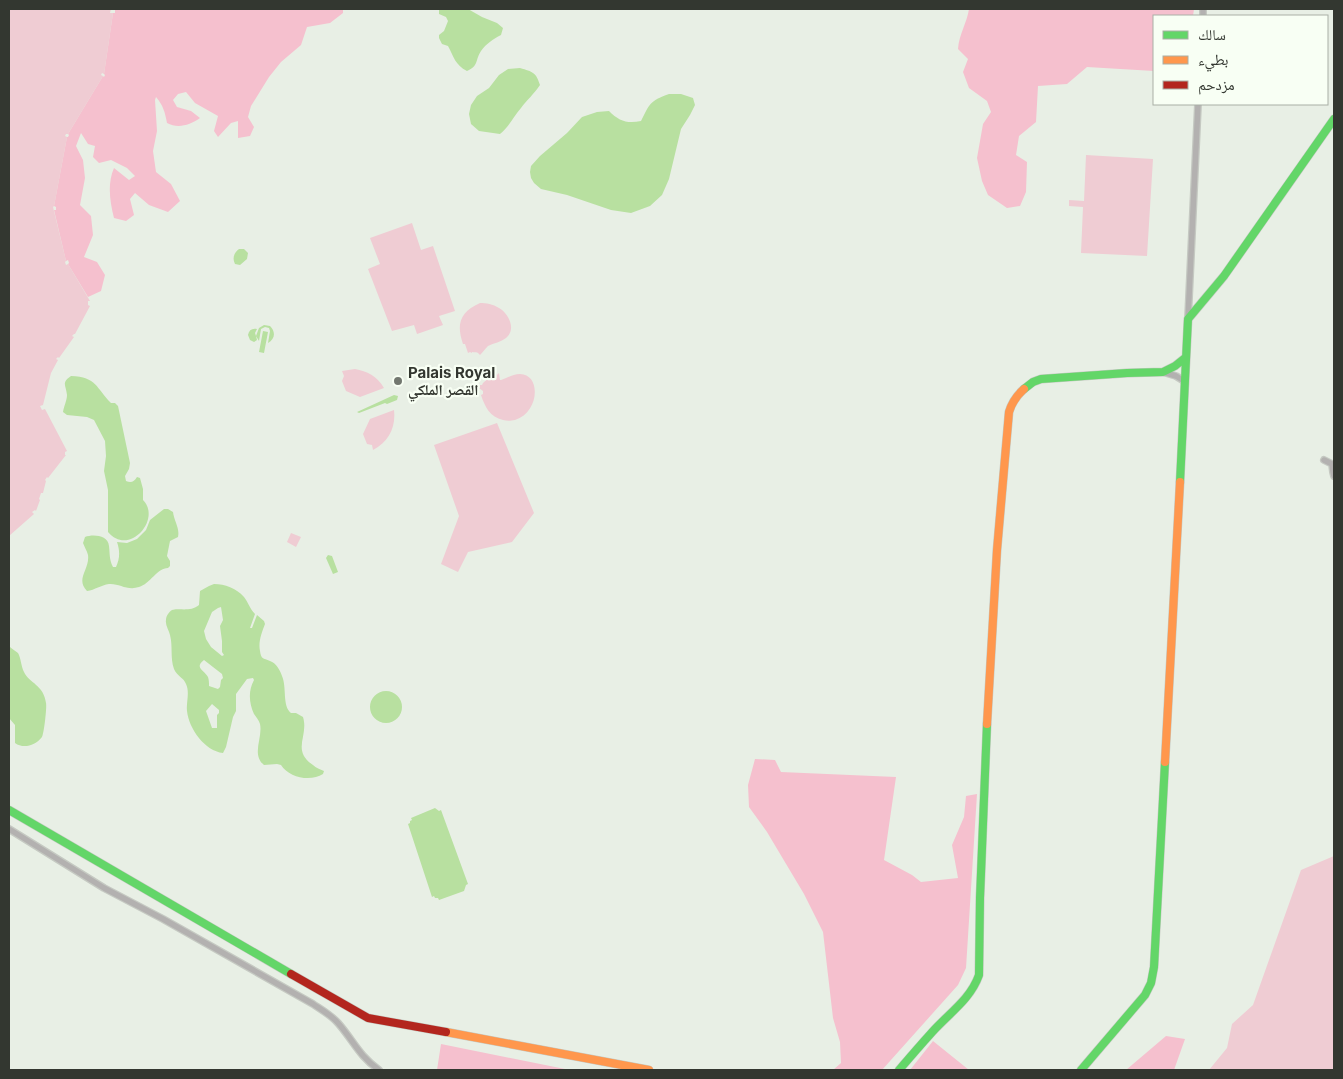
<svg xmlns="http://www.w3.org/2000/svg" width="1343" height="1079" viewBox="0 0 1343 1079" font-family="Inter,'Noto Naskh Arabic',sans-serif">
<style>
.green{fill:#efccd3}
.forest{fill:#f5c0ce}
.water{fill:#b8e0a0;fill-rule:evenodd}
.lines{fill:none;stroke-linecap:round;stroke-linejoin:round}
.street-casing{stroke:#c5c9c2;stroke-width:8}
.fast-casing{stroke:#c5c9c2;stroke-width:9}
.slow-casing{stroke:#c5c9c2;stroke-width:9}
.jam-casing{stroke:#c5c9c2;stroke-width:9}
.street{stroke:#b3b1b0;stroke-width:5.5}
.fast{stroke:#63d668;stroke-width:8}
.slow{stroke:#ff974d;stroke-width:8}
.jam{stroke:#b3261e;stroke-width:8}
.poi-dot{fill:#72776f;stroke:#f8fff4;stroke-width:2}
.labels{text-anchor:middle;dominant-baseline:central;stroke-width:4.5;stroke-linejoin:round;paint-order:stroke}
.poi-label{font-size:15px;font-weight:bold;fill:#333730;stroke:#f8fff4;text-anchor:start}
</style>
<rect width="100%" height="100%" fill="#e8efe5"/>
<path class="green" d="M9,9h102l-1,4h3l-9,61 -2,-1 -1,2 2,1 -35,58h-2l-1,2 2,1 -13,69 -1,1 13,54 -1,1 1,3 2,-1 22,37h-2v4l2,1 -15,28h-1l-2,2 2,1 -15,21 -1,-1 -2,2 2,1 -7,13 -8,32 -3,1 2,4 3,-1 22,42 -2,1v3h1l-18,23 -1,-1 -2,3 1,1 -3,12h-2l-2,6 1,1 -4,11 -1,-1 -3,2 2,2 -25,22z
M1086,155l67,4 -6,97 -66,-3 2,-46 -14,-1v-6l15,1z
M412,223l9,27 12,-4 22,65 -16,5 4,9 -26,9 -3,-9 -22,6 -24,-62 12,-5 -10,-26z
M480,303c6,0 13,1 19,5 9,5 18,21 7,30 -5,4 -12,5 -18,8 -3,3 -5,6 -8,9 -3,-4 -5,-2 -8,-3v1l-2,-1 -2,1 -3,-9h-2c-7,-20 -3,-32 17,-41z
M355,369c12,2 22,7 29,19l-24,9 -14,-6 -4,-10 2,-5 -2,-5z
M495,372h1l1,3 2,-2 1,7h1c6,-2 12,-6 19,-6 21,0 20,38 -5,46 -5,1 -8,1 -12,0 -13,-3 -18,-13 -22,-25l2,-1v-3l-4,-3 1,-3h2l1,-2z
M394,410c2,17 -5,32 -21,40l-1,-5 -5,-1 -4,-10 7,-15z
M497,423l37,90 -22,29 -44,10 -10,20 -17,-8 18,-48 -25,-71z
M291,533l10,4 -5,10 -9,-5z
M1334,856v214h-125l18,-22 5,-24 21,-19 48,-135z"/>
<path class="forest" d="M115,9h228v4l-13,10 -23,4 -6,18 -20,17 -12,15 -18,29 -3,11 6,10 -4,9 -12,2v-17l-7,2 -13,14 -4,-6 4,-15 -23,-13 -9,-11 -8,2 -5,6 4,7 14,4 9,7c-10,7 -22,11 -33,5 -2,-11 -4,-18 -11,-26l-1,3 2,31 -4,20 3,21 15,12 9,17 -12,11 -19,-7 -14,-12 -5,6 4,16 -8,6 -12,-3c-4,-16 -7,-34 0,-50l15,12 6,-4 -8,-8 -16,-8 -12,3 -6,-6 2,-11 -7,-2 -7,-11 -5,13 7,14 2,18 -5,27 11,11 2,19 -9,22 13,5 8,13 -4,16 -13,6 -20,-33 1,-1 -1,-3 -2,1 -12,-51h2v-3l-2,-1 13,-69h1l1,-2 -1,-1 35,-58 1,1 1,-2 -1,-1 9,-61h2z
M969,9h225l-1,7h-39v55l-67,-4 -20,17 -29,2 -2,36 -17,14 -3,19 11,7 -1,30 -6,14 -13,2 -19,-13 -6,-14 -5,-23 6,-34 8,-12 -4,-11 -18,-13 -6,-16 5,-13 -10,-10c1,-15 9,-26 11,-40z
M755,759l20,1 6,12 115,5 -12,83 28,15 9,7 37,-4 -6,-33 12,-28 2,-21 11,-2 -11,174 -8,17 -76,85h-49l8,-7 -1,-21 -7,-24 -10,-86 -19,-38 -37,-62 -18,-25 -1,-22z
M1166,1036l19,3 -11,31h-48z
M933,1041l36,29h-59z
M441,1044l129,26h-133z"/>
<path class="water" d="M439,9h29l14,8 15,6 6,5 -2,7c-8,4 -15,9 -20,16 -6,9 -2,15 -14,20 -12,-6 -13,-14 -19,-25l-6,-2 -3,-6v-3l5,-4 4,-10 -2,-4 -7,-3z
M520,68c13,4 16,4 20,17 -6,9 -13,15 -19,23 -8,9 -12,19 -21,26l-21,-3 -8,-7 -2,-10 2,-9 6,-9 12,-8 10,-13 9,-6z
M669,94h12l12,4 2,7 -5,10 -9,14 -12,50 -7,16 -12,11 -19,7 -20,-3 -44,-15 -26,-6 -7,-6 -3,-5 -1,-6 1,-6 9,-10 27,-23 15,-16 15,-5 12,-1c10,10 18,13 32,10 9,-17 8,-20 28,-27z
M239,249h5l4,4 -1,6 -7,6 -5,-1c-3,-6 -1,-11 4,-15z
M264,325l6,1c6,6 5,13 -2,17l2,-12 -1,-3 -4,-1 -4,2 -2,12 -3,-5 1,4 -3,2 -4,-2 -2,-5c1,-5 4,-7 9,-6l-2,4 1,3 3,-8z
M263,331l5,1 -4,21 -5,-1z
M71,376c26,1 25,12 40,27h4l3,3 12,57 -1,6 -4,7 1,5c5,2 8,1 11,-4l3,1 3,11v11c19,19 -14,57 -35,32v-42l-4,-19 2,-15 -1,-15 -11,-21 -7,-3 -20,-2 -4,-3c1,-6 4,-12 4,-17 -1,-10 -6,-12 4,-19z
M394,395l4,1 -1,4 -10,4 -2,-1 -26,10 -2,-1z
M164,509h4l5,3c1,9 7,16 5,25l-8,4 -3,15 3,5v5l-2,2c-11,0 -18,16 -29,19 -12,4 -20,-4 -30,-3 -8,1 -14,6 -22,7 -12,-12 3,-22 1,-36 -1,-4 -4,-9 -5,-12l2,-6c8,-3 23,-2 24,9 1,8 0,13 4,21h3c4,-9 4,-16 1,-25l10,1 10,-4 9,-9 4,-10z
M328,555l4,1 6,16 -5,2 -7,-16z
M214,584c11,0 22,4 30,13 4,5 6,12 11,17l-5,14h2l5,-13 7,6 1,3c-3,8 -7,18 -5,27 1,8 3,7 10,10 6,2 10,9 12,15 5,11 0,30 9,37h5l7,4c6,19 -12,33 10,48 3,3 7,4 11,6l-1,3c-12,8 -34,4 -42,-9l-4,-1 -13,1c-13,-11 -1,-27 -4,-41 -1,-4 -4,-7 -6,-10 -5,-11 -6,-23 0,-34l-1,-2 -6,1 -11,15v17l-3,6 -7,30 -3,6c-18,-2 -34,-24 -36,-42 -1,-8 3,-19 -1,-27 -2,-6 -9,-8 -12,-15 -4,-11 -1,-23 -4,-34 -1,-5 -5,-10 -4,-15 0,-4 3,-8 6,-10 9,-2 19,2 27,-5l1,-14 9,-5zM218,608l3,-1 2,13 -3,6 2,15v11l2,3 -2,1 -11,-9 -5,-8 -2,-8 8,-19zM204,660l18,14 1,4 -2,2 -1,7 -2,2 -9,-3c0,-3 0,-6 -1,-9 -4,-7 -14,-9 -4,-17zM212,704l7,6v3l-2,2v13h-5l-6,-17z
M9,646c2,2 6,5 9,7 3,5 3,13 6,19 5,11 20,13 22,31 1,4 -2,31 -4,34 -7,9 -19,12 -27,6v-18l-6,-7z
M370 707a16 16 0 1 1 32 0a16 16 0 1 1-32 0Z
M435,808l4,3 2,-1 27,74 -2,1 -2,6 -25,9 -1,-2h-3l-1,-2 -2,1 -24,-73 2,-1v-2l2,-1 -1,-2z"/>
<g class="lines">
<g class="street-casing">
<path id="street" d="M1203,16v-7
M1188,319l10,-215
M1163,372l13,4 8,5
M1324,460l8,4 1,8 1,4
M9,829l95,59 59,31 150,85c9,6 18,11 25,19 15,17 21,33 41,47"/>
</g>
<g class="fast-casing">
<path id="fast" d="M1024,389l9,-7 8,-3 86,-6 36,-1 12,-6 10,-8
M1180,482l8,-163 36,-43 110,-157
M9,810l282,164
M899,1070c12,-14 24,-28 36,-41 16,-17 36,-31 44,-54l1,-77 7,-174
M1081,1070l64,-75 6,-12 3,-16 11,-205"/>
</g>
<g class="slow-casing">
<path id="slow" d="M987,724l10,-174 12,-138c3,-10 7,-16 15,-23
M1165,762l15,-280
M446,1032l203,38"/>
</g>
<g class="jam-casing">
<path id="jam" d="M291,974l77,44 78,14"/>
</g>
<use href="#street" class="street"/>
<use href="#fast" class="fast"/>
<use href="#slow" class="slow"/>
<use href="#jam" class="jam"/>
</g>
<circle class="poi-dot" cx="398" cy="381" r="5"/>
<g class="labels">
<g class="poi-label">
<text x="408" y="372">Palais Royal<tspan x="408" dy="17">القصر الملكي</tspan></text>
</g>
</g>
<rect width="1343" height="1079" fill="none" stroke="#333730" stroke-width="20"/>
<rect x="1153" y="15" width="175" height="90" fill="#f8fff4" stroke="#a9afa6"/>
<rect x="1163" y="31" width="25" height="8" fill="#63d668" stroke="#a9afa6"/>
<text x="1198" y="40" font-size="15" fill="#333730">سالك</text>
<rect x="1163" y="56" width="25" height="8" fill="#ff974d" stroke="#a9afa6"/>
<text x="1198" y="65" font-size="15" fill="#333730">بطيء</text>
<rect x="1163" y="81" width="25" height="8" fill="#b3261e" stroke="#a9afa6"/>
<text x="1198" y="90" font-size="15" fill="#333730">مزدحم</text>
</svg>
